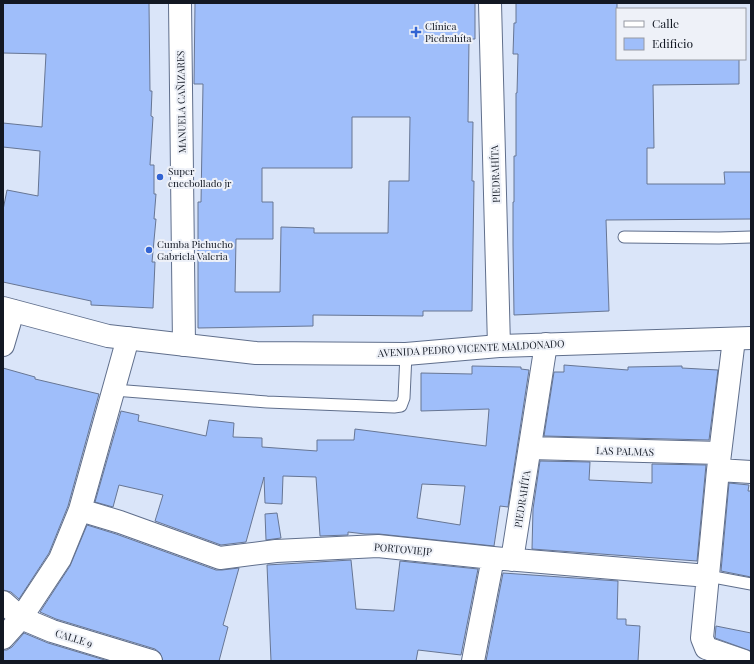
<svg xmlns="http://www.w3.org/2000/svg" width="754" height="664" viewBox="0 0 754 664" font-family="'Playfair Display',serif">
<style>
.building{fill:#9fbefa;stroke:#677694;fill-rule:evenodd}
.lines{fill:none;stroke-linecap:round;stroke-linejoin:round}
.lane-casing{stroke:#606f8c;stroke-width:13}
.street-casing{stroke:#606f8c;stroke-width:24}
.secondary-casing{stroke:#606f8c;stroke-width:24}
.lane{stroke:#fff;stroke-width:11}
.street{stroke:#fff;stroke-width:22}
.secondary{stroke:#fff;stroke-width:22}
.poi-dot{fill:#3264d3;stroke:#eef1f8;stroke-width:1.5}
.labels{text-anchor:middle;dominant-baseline:central;stroke-width:4;stroke-linejoin:round;paint-order:stroke}
.poi-label{font-size:10px;fill:#121823;stroke:#eef1f8;text-anchor:start}
.street-label{font-size:10px;fill:#121823;stroke:#eef1f8}
</style>
<rect width="100%" height="100%" fill="#dae5f9"/>
<path class="building" d="M3,3h146l1,88h2l-1,25 2,1 -3,48h4v29h2l-2,25h2l-4,43h3l-2,46 -62,-3v-4l-88,-19v-72l4,-20 31,6 2,-45 -37,-4v-24l39,4 4,-73 -43,-1z
M195,3h280v36h-6l-1,83h5l-1,59h2l-2,130h-49v5l-110,-1v11l-115,2v-126h3l2,-118h-9zM352,117h58l-1,64h-20l-1,52h-74v-5l-33,-1 -1,65h-45l1,-53h37v-37h-11v-34h90z
M516,3h101v56h122v25l-86,1 1,63h-7v36h78l-1,-12h27v47l-145,1 3,91 -95,4 -1,-71v-42h1v-46h2v-63h1l1,-39h-5l1,-31h2z
M564,365l64,5v-3l54,-1v2l36,2 -9,70 -165,-4 10,-64h10z
M472,366l49,1v2l8,1 -21,137 -8,-1 -6,40 -115,-12h-14l-17,-2v3l-28,1 -4,-59 -33,-1 -1,28 -17,-1 -1,-26 -18,65 -25,3 -66,-24 8,-26 -44,-10 -6,22 -18,-5 26,-91 18,4 -1,6 68,15 3,-16 25,3 -1,14 29,1v9l55,4v-11h37l1,-11 131,17 3,-37 -68,2v-38l51,1zM422,484l43,2 -5,39 -43,-7z
M3,368l32,9v2l64,15 -31,112 -19,47 -30,46 -8,-7 -8,-2z
M540,461l50,1 -1,18 63,3v-19l54,1 -9,96 -165,-12 1,-40z
M729,483l20,2 -1,6h3v86l-30,-6z
M277,513l4,25 -15,2 -1,-26z
M87,525l29,9 100,36h6l17,-2 -16,57 5,2 -9,34h-56l-3,-8 -5,-4 -99,-30 -16,-7 30,-46z
M351,560l5,49 38,2 6,-50 78,8 -17,86 -43,-5 -2,11h-145l-4,-96z
M503,573l115,8 -1,38h9v6l14,1 -2,35h-152z
M716,626l35,7v18l-36,-13z
M24,633l24,10 60,18h-105v-11h4l5,-3z"/>
<g class="lines">
<g class="lane-casing">
<path id="lane" d="M624,237l95,1 32,-1
M114,390l153,12 127,5 7,-1 3,-8 2,-44
M708,576l43,8"/>
</g>
<g class="street-casing">
<path id="street" d="M180,3l4,342
M490,3l9,343
M734,339l-16,131 -16,168 4,10 38,13
M3,345l10,-34
M530,448l190,5
M718,470l33,2
M80,510l40,12 100,36 56,-7 102,-5 115,12 215,18
M512,560l34,-216
M3,602l18,16 31,13 99,30
M3,638l18,-20 39,-59 20,-49 48,-172
M473,661l20,-103"/>
</g>
<g class="secondary-casing">
<path id="secondary" d="M3,308l105,28 148,17 150,1 93,-8 252,-8"/>
</g>
<use href="#lane" class="lane"/>
<use href="#street" class="street"/>
<use href="#secondary" class="secondary"/>
</g>
<g class="poi-dot">
<path d="M414 26h4v4h4v4h-4v4h-4v-4h-4v-4h4z"/>
<circle cx="160" cy="177" r="4"/>
<circle cx="149" cy="250" r="4"/>
</g>
<g class="labels">
<g class="poi-label">
<text x="425" y="26">Clínica<tspan x="425" dy="12">Piedrahíta</tspan></text>
<text x="168" y="171">Super<tspan x="168" dy="12">encebollado jr</tspan></text>
<text x="157" y="244">Cumba Pichucho<tspan x="157" dy="12">Gabriela Valeria</tspan></text>
</g>
<g class="street-label">
<text transform="translate(181 102) rotate(-91)">MANUELA CAÑIZARES</text>
<text transform="translate(495 174) rotate(-92)">PIEDRAHÍTA</text>
<text transform="translate(471 348) rotate(-3)">AVENIDA PEDRO VICENTE MALDONADO</text>
<text transform="translate(625 451) rotate(2)">LAS PALMAS</text>
<text transform="translate(522 499) rotate(-81)">PIEDRAHÍTA</text>
<text transform="translate(403 549) rotate(5)">PORTOVIEJP</text>
<text transform="translate(74 638) rotate(17)">CALLE 9</text>
</g>
</g>
<rect width="754" height="664" fill="none" stroke="#121823" stroke-width="8"/>
<rect x="616" y="8" width="130" height="52" fill="#eef1f8" stroke="#969aa3"/>
<rect x="624" y="21" width="20" height="6" fill="#ffffff" stroke="#969aa3"/>
<text x="652" y="28" font-size="12" fill="#121823">Calle</text>
<rect x="624" y="38" width="20" height="12" fill="#9fbefa" stroke="#969aa3"/>
<text x="652" y="48" font-size="12" fill="#121823">Edificio</text>
</svg>
